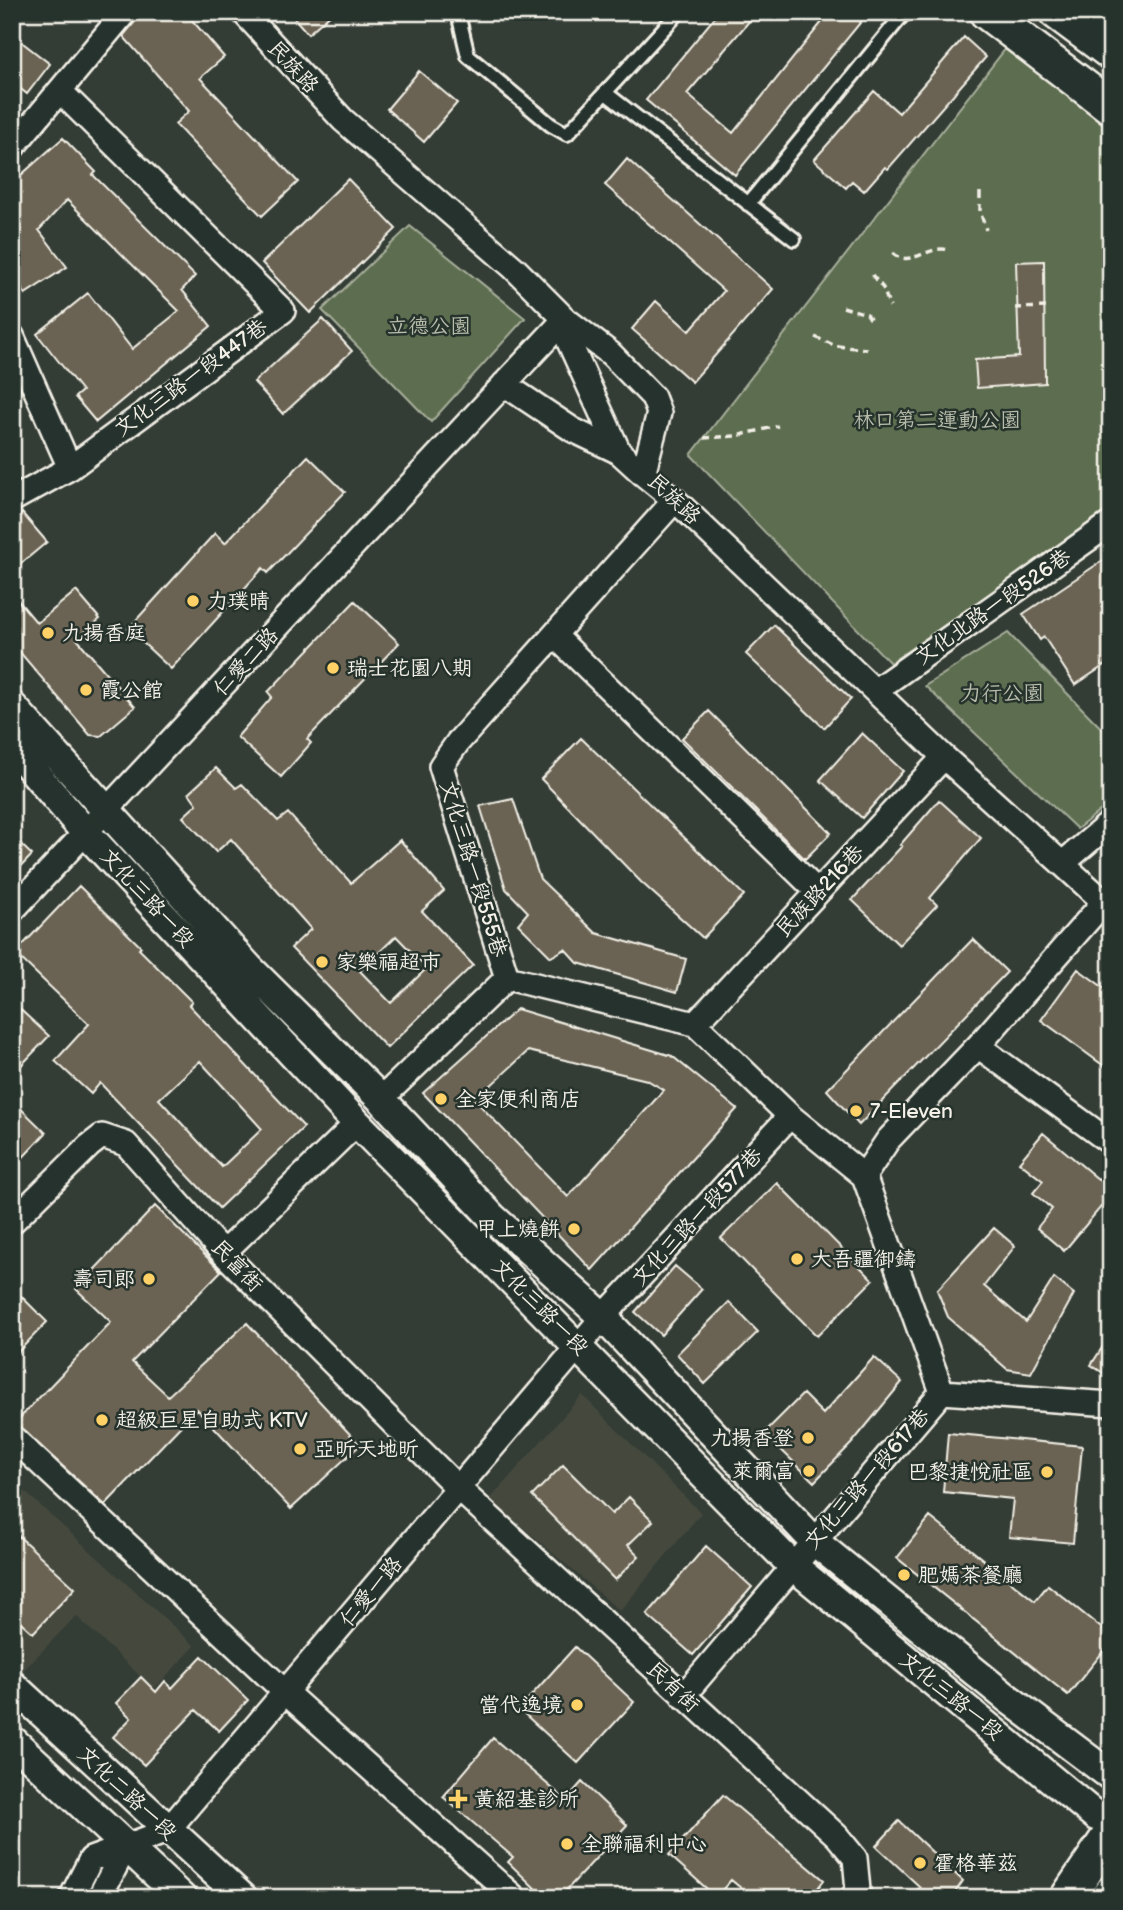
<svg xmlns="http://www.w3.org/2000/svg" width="1123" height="1910" viewBox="0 0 1123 1910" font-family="'Balsamiq Sans','LXGW WenKai TC',sans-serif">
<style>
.built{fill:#44483e}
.green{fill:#5d6d50;stroke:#a8af9c;stroke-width:2}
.building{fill:#6b6353;stroke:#f4f1e8;stroke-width:2;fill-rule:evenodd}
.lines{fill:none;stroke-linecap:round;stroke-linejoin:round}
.service-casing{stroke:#f4f1e8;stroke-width:18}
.minor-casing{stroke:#f4f1e8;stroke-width:28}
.tertiary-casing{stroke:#f4f1e8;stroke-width:33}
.secondary-casing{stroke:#f4f1e8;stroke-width:38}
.path{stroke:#f4f1e8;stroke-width:3.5;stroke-dasharray:7 5;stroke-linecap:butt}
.service{stroke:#26332d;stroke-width:12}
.minor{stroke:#26332d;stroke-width:23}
.tertiary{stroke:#26332d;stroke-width:28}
.secondary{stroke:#26332d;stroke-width:33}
.poi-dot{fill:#ffd166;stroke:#26332d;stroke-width:2.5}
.labels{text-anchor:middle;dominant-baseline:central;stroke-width:5;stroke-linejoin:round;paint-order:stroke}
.street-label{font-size:21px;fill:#f4f1e8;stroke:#26332d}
.park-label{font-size:21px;fill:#b8bcab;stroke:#26332d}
.poi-label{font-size:21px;fill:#f4f1e8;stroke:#26332d;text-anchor:start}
</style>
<rect width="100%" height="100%" fill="#343d35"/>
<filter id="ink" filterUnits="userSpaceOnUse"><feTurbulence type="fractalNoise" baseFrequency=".0143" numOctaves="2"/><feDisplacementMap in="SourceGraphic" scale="14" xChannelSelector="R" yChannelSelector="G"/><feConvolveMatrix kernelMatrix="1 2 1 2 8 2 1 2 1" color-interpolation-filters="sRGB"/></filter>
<g filter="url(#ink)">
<path class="built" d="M582,1395l119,118 -81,98 -130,-112z
M12,1480l183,166 -41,43 -78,-73 -60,62 -4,-3z"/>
<path class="green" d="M1006,48l105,80v384l-221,151 -199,-208z
M410,226l115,92 -94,104 -109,-112z
M1008,633l103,105v64l-34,27 -152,-143z"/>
<path class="building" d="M143,12h42l39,45 -24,21 98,104 -36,34 -87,-92 14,-13 -66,-75z
M289,12h44l-25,22z
M719,12h38l-70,82 46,39 97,-121h39l-134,163 -89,-75z
M964,37l22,20 -98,112 -3,-2 -21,24 -12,-10 -6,7 -32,-28 60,-69 25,22z
M19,40l31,24 -23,30 -15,-12v-34z
M419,71l38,32 -33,39 -37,-33z
M63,138l33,34 -3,3 102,101 -13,14 29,36 -115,96 -21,-25 7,-6 -45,-57 51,-41 44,56 47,-38 -112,-111 -28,30 28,37 -42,27 -13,-20v-91z
M627,159l146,130 -81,93 -60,-53 24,-28 33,30 35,-40 -119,-106z
M348,179l48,50 -86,84 -48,-50z
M1044,261l1,122 -68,5 -2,-28 44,-3 -3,-95z
M323,319l29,32 -69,63 -29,-32z
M308,456l37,36 -77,81 -5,-5 -92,101 -43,-40 87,-96 10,10z
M22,513l25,29 -35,29v-51z
M1111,555v106l-36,24 -31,-48 -4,3 -17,-26z
M76,591l24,28 -23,20 58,68 -34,29 -11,-1 -78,-92v-50l25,30z
M355,601l44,42 -92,96 4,4 -30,34 -44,-40 35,-40 -4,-5z
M774,625l77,74 -27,29 -78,-74z
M709,711l122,122 -26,26 -123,-121z
M862,733l41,38 -41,47 -42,-38z
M581,738l163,157 -41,43 -62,-56 -100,-103z
M216,768l20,20 6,-4 36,37 10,-8 63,70 49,-43 44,51 -22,20 51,54 -86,83 -96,-100 20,-19 -80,-90 -15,13 -33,-35 14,-13 -8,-11zM396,936l31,32 -36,35 -31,-32z
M513,799l27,80 56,54 90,26 -9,33 -99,-29 -13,-14 -14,8 -33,-33 10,-12 -22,-23 -26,-83z
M939,800l42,38 -51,60 7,7 -38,40 -47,-45 50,-54 -2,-1z
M12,836l20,19 -20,21z
M79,886l62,61 -2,2 53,53 -3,3 115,122 -85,81 -119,-125 -9,11 -36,-33 34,-37 -74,-71zM200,1061l62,68 -40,38 -63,-68z
M973,939l34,33 -148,153 -32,-35z
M1078,969l33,24v78l-70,-51z
M12,1002l37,34 -37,39z
M517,1009l155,47 65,53 -145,161 -169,-177zM528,1051l119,29 17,10 -96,107 -93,-97z
M12,1100l34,33 -34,36z
M1043,1133l68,57v5l-47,56 -27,-23 15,-19 -19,-16 10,-12 -24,-19z
M777,1183l96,97 -56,56 -96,-98z
M155,1206l66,65 -89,91 36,34 79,-73 113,122 -69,64 -94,-100 -92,96 -90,-82 96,-101 -35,-33z
M994,1228l21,18 -31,40 42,36 28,-44 20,16 -43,79 -24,-4 -59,-52 -11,-27z
M675,1266l27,23 -41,46 -26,-23z
M12,1287l35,35 -35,36z
M729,1302l29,30 -53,52 -28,-30z
M1111,1334v44l-20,-13z
M874,1357l28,25 -50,61 -38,39 -50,-49 39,-39 20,20z
M948,1433l134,13 -9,97 -64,-6 4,-38 -70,-7z
M563,1465l49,49 17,-17 24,24 -25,24 11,11 -24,24 -83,-84z
M930,1517l105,84 13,-16 63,51v6l-43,53 -171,-137z
M12,1530l63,58 -42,45 -21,-19z
M706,1546l46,41 -59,68 -46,-40z
M575,1647l59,55 -56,61 -59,-54z
M202,1656l46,44 -29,31 -23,-21 -52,55 -31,-28 18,-19 -15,-15 25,-26 15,15 9,-11 7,7z
M493,1738l73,62 16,-18 45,43 -68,73h-14l-37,-36 5,-5 -70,-60z
M723,1795l101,85 -14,18h-57l-22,-18 -15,17 -47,-42z
M899,1821l64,60 -12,17h-41l10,-11 -44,-41z"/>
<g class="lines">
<g class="service-casing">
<path id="service" d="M462,12l-2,10 8,34 83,69 16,9 112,-122
M607,94l187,145
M748,204l157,-192"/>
</g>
<g class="minor-casing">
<path id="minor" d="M243,12l100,108 171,148 51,51 46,35 42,43 6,16 -16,61 32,26 269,257 167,151
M12,148l113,-136
M565,319l4,23 50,110 24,22
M12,336l58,132
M504,384l69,46 46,22
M12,500l58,-32 213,-157 -223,-220
M554,635l264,257
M876,690l235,-167
M1062,864l49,-42
M12,911l553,-592
M507,978l188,46
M695,1024l249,-267
M695,1024l95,92 74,60
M978,1046l133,97
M381,1099l126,-121 -66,-212 17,-24 217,-242
M864,1176l78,216 169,12
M864,1176l24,-36 90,-94 125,-143
M12,1222l77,-76 13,-10 24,8 97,109 235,235 379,348 18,22 3,32 -6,8
M223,1253l134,-130
M12,1437l273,255 230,206
M683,1696l259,-304
M71,1898l20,-39 76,-28 436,-514 187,-201
M99,1898l26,-50"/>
</g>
<g class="tertiary-casing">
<path id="tertiary" d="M12,706l237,262 132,131 112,119 110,99 212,225 191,155 105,79
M12,746l73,86 272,291 435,442 304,251 15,5
M12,1685l231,213
M12,1740l170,158"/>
</g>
<g class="secondary-casing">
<path id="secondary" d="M986,12l125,95
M1056,12l55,41
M1067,1898l44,-65
M1107,1898l4,-5"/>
</g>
<path class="path" d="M980,192v19l6,19
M893,253c17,16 36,-9 55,-3
M872,275l11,13 7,19
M843,307l24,7 4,6
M1015,308l32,-1
M815,337l21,9 31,3
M704,438l32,-2 42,-10"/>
<use href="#service" class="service"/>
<use href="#minor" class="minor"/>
<use href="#tertiary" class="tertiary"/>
<use href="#secondary" class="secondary"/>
</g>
</g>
<g class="poi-dot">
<circle cx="193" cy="601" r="7"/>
<circle cx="48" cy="633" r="7"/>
<circle cx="333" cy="668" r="7"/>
<circle cx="86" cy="690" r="7"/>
<circle cx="322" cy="962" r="7"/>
<circle cx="441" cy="1099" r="7"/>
<circle cx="856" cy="1111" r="7"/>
<circle cx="574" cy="1229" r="7"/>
<circle cx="797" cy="1259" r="7"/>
<circle cx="149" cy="1279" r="7"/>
<circle cx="102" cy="1420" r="7"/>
<circle cx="808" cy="1438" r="7"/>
<circle cx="300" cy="1449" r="7"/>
<circle cx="809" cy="1471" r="7"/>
<circle cx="1047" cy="1472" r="7"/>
<circle cx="904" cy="1575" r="7"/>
<circle cx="577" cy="1705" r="7"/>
<path d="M454.5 1788.5h7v7h7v7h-7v7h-7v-7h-7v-7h7z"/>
<circle cx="567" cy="1844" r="7"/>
<circle cx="920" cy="1863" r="7"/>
</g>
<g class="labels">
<g class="street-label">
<text transform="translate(293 67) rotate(47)">民族路</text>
<text transform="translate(191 378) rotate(-36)">文化三路一段447巷</text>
<text transform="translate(674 499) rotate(43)">民族路</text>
<text transform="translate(993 607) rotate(-35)">文化北路一段526巷</text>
<text transform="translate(246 662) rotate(-47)">仁愛二路</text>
<text transform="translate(473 869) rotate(73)">文化三路一段555巷</text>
<text transform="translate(820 891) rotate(-47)">民族路216巷</text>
<text transform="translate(147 898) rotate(47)">文化三路一段</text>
<text transform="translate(697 1217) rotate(-47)">文化三路一段577巷</text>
<text transform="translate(237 1266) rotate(46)">民富街</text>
<text transform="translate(540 1307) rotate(45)">文化三路一段</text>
<text transform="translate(867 1479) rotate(-49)">文化三路一段617巷</text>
<text transform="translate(371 1592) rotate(-50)">仁愛一路</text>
<text transform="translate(673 1687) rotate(43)">民有街</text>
<text transform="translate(951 1696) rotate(39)">文化三路一段</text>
<text transform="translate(127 1793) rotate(43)">文化二路一段</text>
</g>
<g class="park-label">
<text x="429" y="326">立德公園</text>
<text x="937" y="420">林口第二運動公園</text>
<text x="1002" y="693">力行公園</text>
</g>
<g class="poi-label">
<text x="207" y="601">力璞晴</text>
<text x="62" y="633">九揚香庭</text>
<text x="347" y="668">瑞士花園八期</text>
<text x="100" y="690">霞公館</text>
<text x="336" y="962">家樂福超市</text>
<text x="455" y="1099">全家便利商店</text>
<text x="870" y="1111">7-Eleven</text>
<text x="560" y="1229" text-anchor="end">甲上燒餅</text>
<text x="811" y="1259">大吾疆御鑄</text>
<text x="135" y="1279" text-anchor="end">壽司郎</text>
<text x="116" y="1420">超級巨星自助式 KTV</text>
<text x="794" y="1438" text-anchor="end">九揚香登</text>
<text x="314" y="1449">亞昕天地昕</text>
<text x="795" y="1471" text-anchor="end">萊爾富</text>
<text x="1033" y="1472" text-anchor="end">巴黎捷悅社區</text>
<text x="918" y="1575">肥媽茶餐廳</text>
<text x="563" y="1705" text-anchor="end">當代逸境</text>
<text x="474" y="1799">黃紹基診所</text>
<text x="581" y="1844">全聯福利中心</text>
<text x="934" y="1863">霍格華茲</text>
</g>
</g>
<rect width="1123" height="1910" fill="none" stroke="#26332d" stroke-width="42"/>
<rect x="21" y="21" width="1081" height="1868" fill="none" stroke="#f4f1e8" stroke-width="2.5" filter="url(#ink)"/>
</svg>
